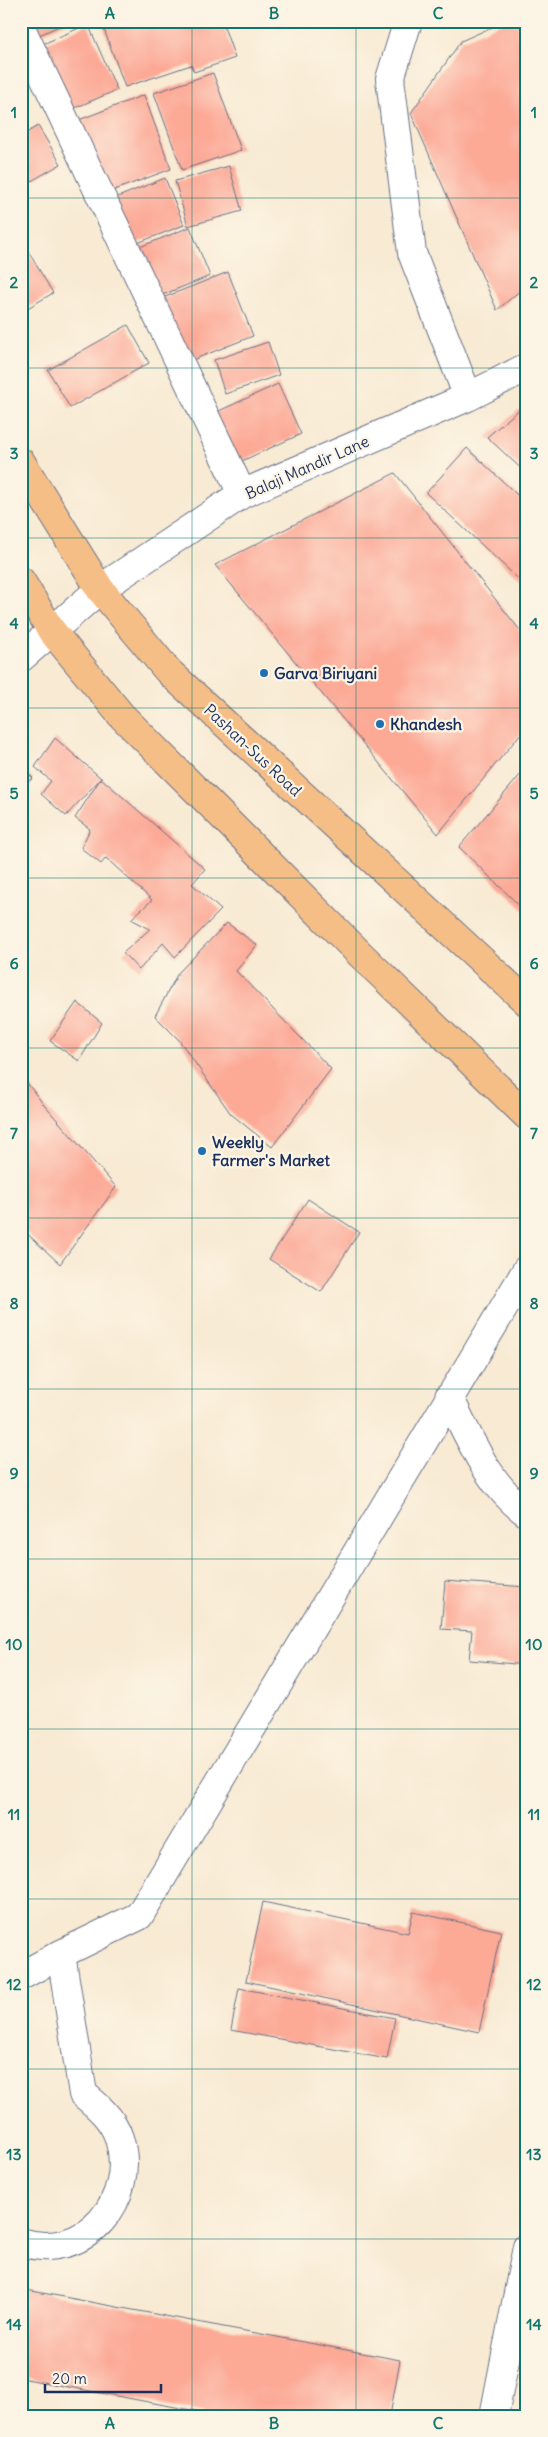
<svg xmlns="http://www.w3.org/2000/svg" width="548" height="2437" viewBox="0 0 548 2437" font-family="Delius,sans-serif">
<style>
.building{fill:#fca996}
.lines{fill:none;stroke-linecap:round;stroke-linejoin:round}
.minor-casing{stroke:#687087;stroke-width:30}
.major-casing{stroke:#687087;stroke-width:30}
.minor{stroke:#fff;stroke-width:28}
.major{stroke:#f6be87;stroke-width:28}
.grid{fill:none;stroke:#0f766e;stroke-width:1;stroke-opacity:0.55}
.poi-dot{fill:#1f6fb2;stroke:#fcf5e5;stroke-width:2}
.labels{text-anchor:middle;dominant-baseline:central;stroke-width:4.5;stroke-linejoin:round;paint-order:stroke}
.street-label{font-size:16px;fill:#1b2f5e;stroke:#fcf5e5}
.poi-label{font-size:16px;font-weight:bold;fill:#1b2f5e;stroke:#fcf5e5;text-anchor:start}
.neatline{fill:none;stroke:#0f766e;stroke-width:2}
.grid-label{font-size:16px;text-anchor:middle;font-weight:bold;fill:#0f766e}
</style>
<rect width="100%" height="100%" fill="#fcf5e5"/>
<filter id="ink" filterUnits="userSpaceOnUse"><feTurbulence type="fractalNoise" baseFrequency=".02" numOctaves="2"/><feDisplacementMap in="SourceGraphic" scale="10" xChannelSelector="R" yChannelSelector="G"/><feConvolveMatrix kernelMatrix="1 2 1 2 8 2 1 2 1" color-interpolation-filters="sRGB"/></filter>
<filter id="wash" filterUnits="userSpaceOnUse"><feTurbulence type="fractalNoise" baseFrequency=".0096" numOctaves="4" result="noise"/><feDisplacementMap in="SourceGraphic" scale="20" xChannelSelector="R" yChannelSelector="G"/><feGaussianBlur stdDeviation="1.12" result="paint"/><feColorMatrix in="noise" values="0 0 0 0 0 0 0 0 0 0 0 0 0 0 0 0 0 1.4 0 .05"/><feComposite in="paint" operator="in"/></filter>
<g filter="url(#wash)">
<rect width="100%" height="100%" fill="#f8ead3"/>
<g id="blocks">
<path class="building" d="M30,21h40l-33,15z
M101,21h121l13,37 -41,14 -3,-7 -66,22z
M506,21h21v264l-30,25 -86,-197 50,-72z
M88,24l29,66 -47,20 -29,-65z
M213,73l28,77 -59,20 -28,-77z
M144,95l27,74 -67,25 -28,-73z
M38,126l23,38 -40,23v-51z
M229,166l13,45 -54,15 -13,-45z
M165,178l19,47 -57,22 -19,-46z
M190,227l20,49 -58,23 -20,-49z
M28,251l25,42 -32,19v-57z
M228,272l25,64 -68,27 -25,-64z
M128,325l21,38 -79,45 -22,-38z
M268,342l11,33 -54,19 -11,-34z
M278,384l23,50 -68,31 -23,-50z
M527,403v71l-40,-37z
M467,448l60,56v83l-101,-94z
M395,473l132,166v87l-89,108 -223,-269z
M55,738l46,40 104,91 -13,15 29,26 -46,47 -12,-14 -24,27 -16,-17 27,-24 -19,-10 21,-19 -46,-42 -5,6 -20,-16 9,-19 -15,-11 26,-40 -35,38 -25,-22 10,-13 -16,-14z
M21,767l12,11 -12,10z
M527,767v146l-68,-66z
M227,923l30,22 -21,26 95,98 -59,78 -41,-33 -52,-74 -24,-24 23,-43z
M77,1002l25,21 -23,38 -29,-20z
M21,1075l23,30 72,82 -56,77 -39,-36z
M308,1199l51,33 -38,60 -52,-33z
M445,1581l82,6v78l-58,-5 3,-29 -31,-2z
M263,1902l145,31 5,-21 88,19 -22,101 -233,-51z
M239,1988l156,30 -8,41 -156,-29z
M21,2289l379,71 -10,56h-167l-202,-38z"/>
</g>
</g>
<g filter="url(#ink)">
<use href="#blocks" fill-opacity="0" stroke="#687087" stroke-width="1"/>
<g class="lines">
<g class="minor-casing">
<path id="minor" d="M408,21l-18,58 22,174 56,144
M21,28l221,466
M21,658l79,-69 142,-95 226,-97 59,-30
M449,1397c21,42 39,88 78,116
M21,1976l40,-22 78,-38 388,-647
M21,2242c64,21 117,-43 98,-104 -6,-19 -21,-32 -36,-44l-22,-140
M494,2416l33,-169"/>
</g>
<g class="major-casing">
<path id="major" d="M21,462l79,127 68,82 359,331
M21,581l30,49 70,85 239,239 167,162"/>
</g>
<use href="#minor" class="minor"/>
<use href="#major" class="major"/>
</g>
</g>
<path class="grid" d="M192,21v2395M356,21v2395M21,198h506M21,368h506M21,538h506M21,708h506M21,878h506M21,1048h506M21,1218h506M21,1389h506M21,1559h506M21,1729h506M21,1899h506M21,2069h506M21,2239h506"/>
<g class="poi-dot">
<circle cx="264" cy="673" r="5"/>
<circle cx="380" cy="724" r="5"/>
<circle cx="202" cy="1151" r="5"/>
</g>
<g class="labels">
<g class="street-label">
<text transform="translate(307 467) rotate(-24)">Balaji Mandir Lane</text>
<text transform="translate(253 750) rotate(43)">Pashan-Sus Road</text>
</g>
<g class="poi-label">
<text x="274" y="673">Garva Biriyani</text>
<text x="390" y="724">Khandesh</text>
<text x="212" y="1142">Weekly<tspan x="212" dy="18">Farmer's Market</tspan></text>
</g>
</g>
<rect width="548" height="2437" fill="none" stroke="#fcf5e5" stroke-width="55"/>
<path d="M45 2384v8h116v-8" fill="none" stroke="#1b2f5e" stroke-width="2.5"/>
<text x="52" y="2384" font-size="15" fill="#1b2f5e" stroke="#fcf5e5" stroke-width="4" paint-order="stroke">20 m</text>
<rect x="28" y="28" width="492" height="2382" class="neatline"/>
<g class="grid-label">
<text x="110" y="19">A</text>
<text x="274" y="19">B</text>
<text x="438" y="19">C</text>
<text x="14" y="118">1</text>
<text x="534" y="118">1</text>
<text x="14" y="288">2</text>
<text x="534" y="288">2</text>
<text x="14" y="459">3</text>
<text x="534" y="459">3</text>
<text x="14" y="629">4</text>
<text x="534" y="629">4</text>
<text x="14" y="799">5</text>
<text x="534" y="799">5</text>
<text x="14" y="969">6</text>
<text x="534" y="969">6</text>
<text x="14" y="1139">7</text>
<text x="534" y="1139">7</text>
<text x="14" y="1309">8</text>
<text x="534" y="1309">8</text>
<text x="14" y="1479">9</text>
<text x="534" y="1479">9</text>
<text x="14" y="1650">10</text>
<text x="534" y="1650">10</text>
<text x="14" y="1820">11</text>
<text x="534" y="1820">11</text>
<text x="14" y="1990">12</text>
<text x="534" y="1990">12</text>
<text x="14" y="2160">13</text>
<text x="534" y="2160">13</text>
<text x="14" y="2330">14</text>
<text x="534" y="2330">14</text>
<text x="110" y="2429">A</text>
<text x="274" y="2429">B</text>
<text x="438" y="2429">C</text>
</g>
</svg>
